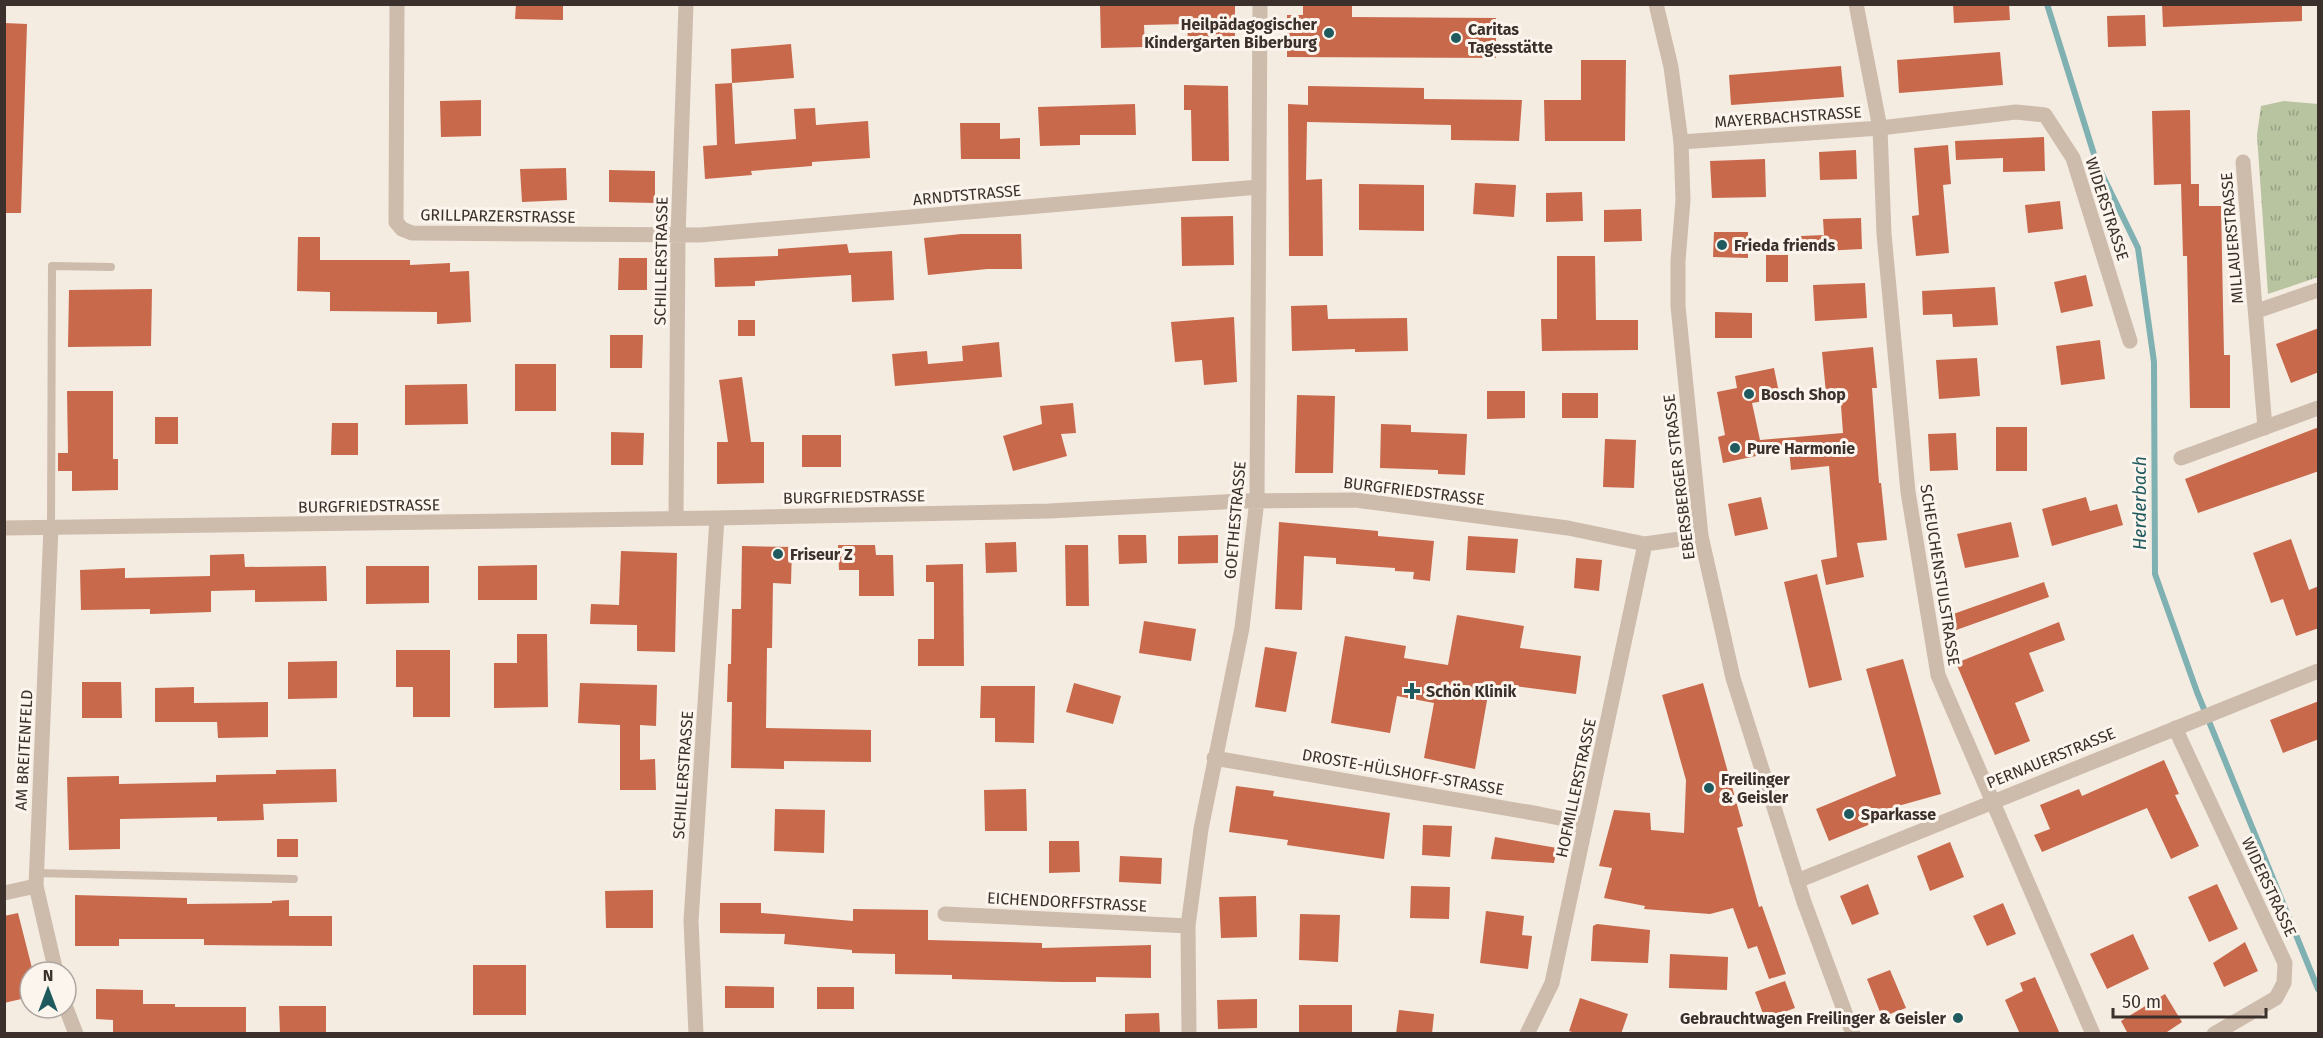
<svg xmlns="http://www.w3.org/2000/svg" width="2323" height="1038" viewBox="0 0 2323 1038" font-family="'Fira Sans',sans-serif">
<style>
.grass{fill:url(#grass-tufts)}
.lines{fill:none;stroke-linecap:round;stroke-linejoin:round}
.stream{stroke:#7fb0b2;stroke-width:6}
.building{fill:#c8694b}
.service{stroke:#cdbbac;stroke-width:8}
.minor{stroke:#cdbbac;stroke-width:15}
.tertiary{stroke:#cdbbac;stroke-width:15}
.poi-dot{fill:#1f5a5e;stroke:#fbf5ee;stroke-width:2}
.labels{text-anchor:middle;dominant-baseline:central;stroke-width:6;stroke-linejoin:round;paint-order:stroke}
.poi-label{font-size:16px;font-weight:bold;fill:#3b302b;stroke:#fbf5ee;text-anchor:start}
.street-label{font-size:16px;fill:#3b302b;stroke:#fbf5ee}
.water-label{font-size:18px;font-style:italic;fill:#1f5a5e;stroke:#fbf5ee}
</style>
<defs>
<pattern id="grass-tufts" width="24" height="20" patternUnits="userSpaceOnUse" patternTransform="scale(1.5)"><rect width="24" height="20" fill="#b8c4a0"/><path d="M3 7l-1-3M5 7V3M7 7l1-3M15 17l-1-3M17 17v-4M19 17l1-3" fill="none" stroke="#97a083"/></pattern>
</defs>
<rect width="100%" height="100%" fill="#f4ebe1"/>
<path class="grass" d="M2284,101l34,3v173l-50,17 -11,-159 4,-29z"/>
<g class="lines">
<path class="stream" d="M2047,4l50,160 41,84 16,114 1,212 42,118 121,297"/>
</g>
<path class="building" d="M516,4h47v16l-48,-1z
M1100,4h135v37h-47l-1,-17 -43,1 1,22 -44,1z
M1303,4h49v13l144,1v40l-209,-1v-42h16z
M1953,4h56l1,16 -56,3z
M2162,4h140v17l-139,6z
M2145,15l1,31 -38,1 -1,-31z
M4,23l23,1 -6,189h-17z
M791,44l3,34 -62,5 -1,-34z
M2000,52l3,33 -104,8 -2,-33z
M1581,60h45l-1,81h-80l-1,-41h37z
M1841,66l3,31 -113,8 -2,-30z
M732,83l3,61 61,-5 -2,-30 21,-1 1,17 52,-4 2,37 -58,4v4l-61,5 1,4 -47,4 -2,-33 14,-1 -2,-61z
M1184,85l44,1 1,75h-37l-1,-51h-7z
M1308,86l116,2v11l98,1 -3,41 -68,-1v-15l-144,-3 -1,58 16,-1 1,77h-34l-1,-152 20,1z
M481,100v36l-40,1 -1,-36z
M1135,104l1,31h-56v10l-40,1 -2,-39z
M2190,110l1,74h-9h17v22h22l3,149h6v53h-40l-3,-152h-4l-2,-72 -27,1 -2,-74z
M960,123h40v16l20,-1v21h-59z
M2044,137l1,34 -42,1v-14l-47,2 -1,-19z
M1948,145l3,39 -8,1 6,68 -33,3 -4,-40 7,-1 -5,-67z
M1856,150l1,29 -37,1 -1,-28z
M1765,159l1,38 -54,1 -2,-37z
M566,168l1,32 -45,2 -2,-33z
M609,170l46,1v32l-46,-1z
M1475,183l41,2 -2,32 -41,-3z
M1359,184l65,1v46l-65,-1z
M1582,192l1,29 -37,1v-29z
M2060,201l3,28 -35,4 -3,-28z
M1641,209l1,32 -38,1v-32z
M1233,216l1,49 -52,1 -1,-49z
M1861,218l1,31 -60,3 -1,-16 23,-1 -1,-16z
M1714,232h34v26l-35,-1z
M961,234h60l1,35h-35l-59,6 -4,-37z
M298,237h22v23h90v5l40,-2v9l19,-1 2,51 -34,2v-12l-107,-1v-19l-33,-1z
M847,244l2,9 43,-2 2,49 -42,2 -1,-27 -96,6v5l-40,1 -1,-29 64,-2v-7z
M1766,255h22v27h-22z
M1557,256h38l1,64h42v30l-96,1 -1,-32h16z
M619,258h28v32h-29z
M2086,275l7,31 -32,7 -7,-31z
M1865,283l2,35 -52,3 -2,-36z
M1995,287l3,38 -45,2 -1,-13 -29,1 -1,-24z
M152,289l-1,57 -83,1 1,-57z
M1327,305l1,14 79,-1 1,33 -53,1v-3l-63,2 -1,-45z
M1715,312l37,1v25h-37z
M1234,317l3,65 -33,3 -2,-25 -27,2 -4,-40z
M738,320h17v16h-17z
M2319,328v44l-28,11 -15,-39z
M610,335h33l-1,33h-32z
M2100,340l5,39 -44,6 -5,-39z
M999,342l3,35 -107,9 -3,-32 35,-3 1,13 35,-3 -1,-15z
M1873,347l4,41h-5l7,95h2l6,57 -30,3 7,34 -38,8 -5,-25 16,-3 -8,-91 -38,4 -2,-21 -66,14 -5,-26 7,-2 -8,-43 20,-4 -2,-12 39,-8 6,30 -28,5 8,37 83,-7 -3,-41 -14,1 -4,-41z
M1977,358l3,38 -41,3 -3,-39z
M515,364h41v47h-41z
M742,377l9,65h13v41l-47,1v-42h11l-9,-62z
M467,384l1,40 -63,1v-40z
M67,391h46v68h5v31l-46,1v-20h-14v-18h10z
M1487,391h38v27l-38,1z
M1562,393h36v25h-36z
M1297,395l38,1 -2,77h-38z
M1073,403l3,30 -15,1 6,22 -54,15 -10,-35 39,-12 -2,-18z
M155,417h23v27h-23z
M332,423h26v32h-27z
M1381,424l30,1v7l56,2 -2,41 -27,-1v-4l-58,-2z
M1996,427h31v44h-31z
M2319,427v44l-121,42 -13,-34z
M611,432l33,1 -1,32h-32z
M1956,433l2,37 -28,1 -2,-37z
M802,435h39v32h-39z
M1605,439l31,1 -2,48 -31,-1z
M1761,497l7,32 -33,7 -7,-32z
M2086,497l4,14 27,-7 6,21 -71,21 -10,-37z
M1279,522l99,9v5l56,5 -4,40 -17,-2 1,-7 -19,-1v-3l-59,-4v-6l-32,-2 -2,54 -27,-1z
M2011,522l8,35 -54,11 -8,-34z
M1118,535h28l1,28 -28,1z
M1218,535v28l-40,1v-28z
M1468,536l50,3 -3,34 -49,-3z
M2291,539l18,51 10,-4v42l-23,8 -13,-37 -12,4 -18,-50z
M1016,542l1,30 -31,1 -1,-30z
M838,545h37l1,10h17l1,41h-35v-26h-20z
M1065,545h23l1,61h-23z
M742,546l50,1 -1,37 -18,-1 -1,65h-5l-1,80 105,2v32l-87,-1v8l-53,-1 1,-66h-5l1,-38h3l1,-55h9z
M621,551l56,2 -2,99 -38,-1v-26l-47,-1 1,-20 28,1z
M244,554l1,13 81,-1 1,35 -72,1v-12l-44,1v-3v24l-61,2v-5l-69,1 -1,-40 45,-2v10l85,-2v-21z
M1576,558l26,2 -3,31 -25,-3z
M963,564l1,102h-46v-27h16v-57h-8v-17z
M537,565v35h-59v-34z
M366,566h63v37l-63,1z
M1817,574l25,106 -33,8 -25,-106z
M2044,582l5,15 -104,37 -6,-15z
M1457,615l67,11 -4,22 61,8 -5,38 -62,-8 -2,7 -23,-4 -14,80 -51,-11 10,-55 -37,-7 -7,37 -59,-10 14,-87 61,10 -2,12 44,7z
M1144,621l52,8 -5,32 -52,-8z
M2059,622l6,18 -36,13 15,38 -29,12 15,38 -35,14 -39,-92z
M517,634h30l1,73 -54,1v-45h23z
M1265,647l32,5 -11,60 -31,-5z
M396,650h54v67h-37v-30h-17z
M1903,659l38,135 -61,17 3,8 -54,22 -13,-32 80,-33 -30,-107z
M337,661v37l-49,1v-37z
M82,682h39l1,36h-40z
M580,683l77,2 -1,41 -16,-1v35l15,-1 1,31h-36v-65l-42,-2z
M1074,683l47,13 -8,28 -47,-12z
M1703,683l40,143 -6,2 22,79 3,-1 24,68 -17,5 -12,-33 -9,3 -15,-41 -23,6 -66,-5 1,-3 -41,-8 8,-30 -13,-2 15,-56 36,3 1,17 33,3 2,-53 -24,-85z
M981,686h54l-1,57 -39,-1v-24h-15z
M194,687v16l74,-1v35l-50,1 -1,-16h-62v-34z
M2319,701v38l-36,14 -13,-33z
M2164,760l15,34 -4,1 24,51 -28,13 -24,-51 -105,44 -8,-17 16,-6 -10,-24 39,-16 3,7z
M336,769l1,33 -74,2 1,16 -47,1v-4l-97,2v30l-51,1 -2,-73 52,-1v8l97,-2v-7l60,-1v-4z
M1236,786l38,5 -1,5 117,17 -6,46 -97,-14 1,-5 -59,-8z
M1026,789l1,42h-42l-1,-41z
M775,809l50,1 -1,43 -50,-2z
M1423,825l29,1 -2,31 -28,-2z
M1495,837l62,11 -3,15 -63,-4z
M277,839h21v18h-21z
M1049,841h30l1,31 -31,1z
M1950,842l14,35 -34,14 -13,-35z
M1120,856l42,2 -1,26 -42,-2z
M1868,884l11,30 -27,11 -12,-29z
M2217,884l21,45 -29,13 -21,-45z
M1411,886l39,1 -1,32 -39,-1z
M653,890v38h-47l-1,-37z
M75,895l112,3v6l85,-1v-2l17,-1v16h43v30l-128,-1v-6h-85v7h-44z
M1256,896l1,41 -36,1 -2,-41z
M720,903h41v10l92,8v-12l75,1v30l114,3v5l109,-3v33l-55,-1v5h-34l-110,-3v-4l-57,-1v-20l-43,-1v-3l-68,-6 1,-10 -65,-1z
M2003,903l13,31 -29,12 -14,-30z
M1486,911l38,5 -2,19 10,1 -4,33 -48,-6z
M18,913l15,59h-3v25l-26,6v-87z
M1300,914l40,1 -2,47 -39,-2z
M1597,924l53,6 -2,33 -57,-2 2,-35z
M2133,934l16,35 -42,20 -17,-35z
M2245,942l13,29 -34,16 -11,-24z
M1670,954l58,3 -1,33 -58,-2z
M473,965h53v50h-53z
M1890,970l16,38 -24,9 -15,-38z
M2035,977l14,32 11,25h-40l-15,-34 18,-9 -3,-8z
M1785,981l10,27 -30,11 -10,-27z
M725,986l49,1v21h-49z
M817,987h37v22h-37z
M96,989l47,1v14h32v3h71v27h-133v-14l-17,-1z
M2165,994l17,28 -18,12h-36l-7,-13z
M1580,998l48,16 -7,20h-43l-9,-3z
M1257,999v29l-39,1 -1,-29z
M1299,1005h53v29h-53z
M279,1006h47v28h-46z
M1399,1010l35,4 -2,20h-36z
M1159,1013l1,21h-35v-20z"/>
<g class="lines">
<path class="service" d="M51,527l1,-261 59,1
M36,873l258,6"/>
<path class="minor" d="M397,4l-1,218 6,7 10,4 288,2 559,-48
M1856,4l24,124 4,106 24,258 30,183 155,359
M1681,142l199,-14 136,-16 29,3 28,43 57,183
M2243,162l22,266
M2257,311l61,-21
M2181,458l137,-50
M676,518l2,-282 8,-232
M51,527l-15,359 20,86
M4,528l713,-10 332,-7 193,-10 113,-1 213,28 77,16 56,-8
M2175,728l110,235 -1,20 -8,15 -62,36
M1214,758l325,56 35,7 9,7
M1797,881l521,-210
M4,893l32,-7
M945,914l243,12
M66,1008l10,26
M696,1034l-5,-113 26,-403
M1189,1034l-1,-108 13,-97 41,-201 15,-128 3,-496
M1527,1034l25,-51 93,-439"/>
<path class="tertiary" d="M1656,4l15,63 10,75 2,58 -5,61v45l23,230 32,142 71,224 49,132"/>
</g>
<g class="poi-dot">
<circle cx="1329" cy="33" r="6"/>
<circle cx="1456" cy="38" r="6"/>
<circle cx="1722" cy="245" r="6"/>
<circle cx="1749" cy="394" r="6"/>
<circle cx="1735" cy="448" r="6"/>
<circle cx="778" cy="554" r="6"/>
<path d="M1409 682h6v6h6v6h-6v6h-6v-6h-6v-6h6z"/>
<circle cx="1709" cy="788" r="6"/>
<circle cx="1849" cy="814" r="6"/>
<circle cx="1958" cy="1018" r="6"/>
</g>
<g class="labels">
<g class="poi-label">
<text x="1317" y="24" text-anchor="end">Heilpädagogischer<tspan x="1317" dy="18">Kindergarten Biberburg</tspan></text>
<text x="1468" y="29">Caritas<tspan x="1468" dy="18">Tagesstätte</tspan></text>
<text x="1734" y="245">Frieda friends</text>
<text x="1761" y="394">Bosch Shop</text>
<text x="1747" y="448">Pure Harmonie</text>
<text x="790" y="554">Friseur Z</text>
<text x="1426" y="691">Schön Klinik</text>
<text x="1721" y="779">Freilinger<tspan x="1721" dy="18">&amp; Geisler</tspan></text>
<text x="1861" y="814">Sparkasse</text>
<text x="1946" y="1018" text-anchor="end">Gebrauchtwagen Freilinger &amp; Geisler</text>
</g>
<g class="street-label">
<text transform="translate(1788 117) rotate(-4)">MAYERBACHSTRASSE</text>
<text transform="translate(967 195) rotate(-5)">ARNDTSTRASSE</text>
<text transform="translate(2107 209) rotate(72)">WIDERSTRASSE</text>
<text transform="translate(498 216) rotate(1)">GRILLPARZERSTRASSE</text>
<text transform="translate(2232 238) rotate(-95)">MILLAUERSTRASSE</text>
<text transform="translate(661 261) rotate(-89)">SCHILLERSTRASSE</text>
<text transform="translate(1679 477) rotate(-97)">EBERSBERGER STRASSE</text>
<text transform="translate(1414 491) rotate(7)">BURGFRIEDSTRASSE</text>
<text transform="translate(854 497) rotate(-1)">BURGFRIEDSTRASSE</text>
<text transform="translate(369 506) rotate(-1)">BURGFRIEDSTRASSE</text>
<text transform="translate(1235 520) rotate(-85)">GOETHESTRASSE</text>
<text transform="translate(1940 575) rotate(81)">SCHEUCHENSTULSTRASSE</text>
<text transform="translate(24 750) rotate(-87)">AM BREITENFELD</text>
<text transform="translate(2051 758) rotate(-22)">PERNAUERSTRASSE</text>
<text transform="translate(1403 772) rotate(10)">DROSTE-HÜLSHOFF-STRASSE</text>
<text transform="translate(683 775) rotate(-86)">SCHILLERSTRASSE</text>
<text transform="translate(1576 788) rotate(-78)">HOFMILLERSTRASSE</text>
<text transform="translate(2269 887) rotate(65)">WIDERSTRASSE</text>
<text transform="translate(1067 902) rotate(3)">EICHENDORFFSTRASSE</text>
</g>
<g class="water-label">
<text transform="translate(2140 503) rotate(-90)">Herderbach</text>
</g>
</g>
<rect width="2323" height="1038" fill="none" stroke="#3b302b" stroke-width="12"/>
<g transform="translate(48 990)"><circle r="28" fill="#fbf5ee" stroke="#aea6a0" stroke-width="1.5"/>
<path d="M0-4.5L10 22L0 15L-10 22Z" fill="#1f5a5e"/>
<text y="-9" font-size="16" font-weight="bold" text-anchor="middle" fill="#3b302b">N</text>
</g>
<path d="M2113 1008v9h153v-9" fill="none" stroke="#3b302b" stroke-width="3"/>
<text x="2122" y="1008" font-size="18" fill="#3b302b" stroke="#fbf5ee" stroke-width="4.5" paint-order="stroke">50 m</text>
</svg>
